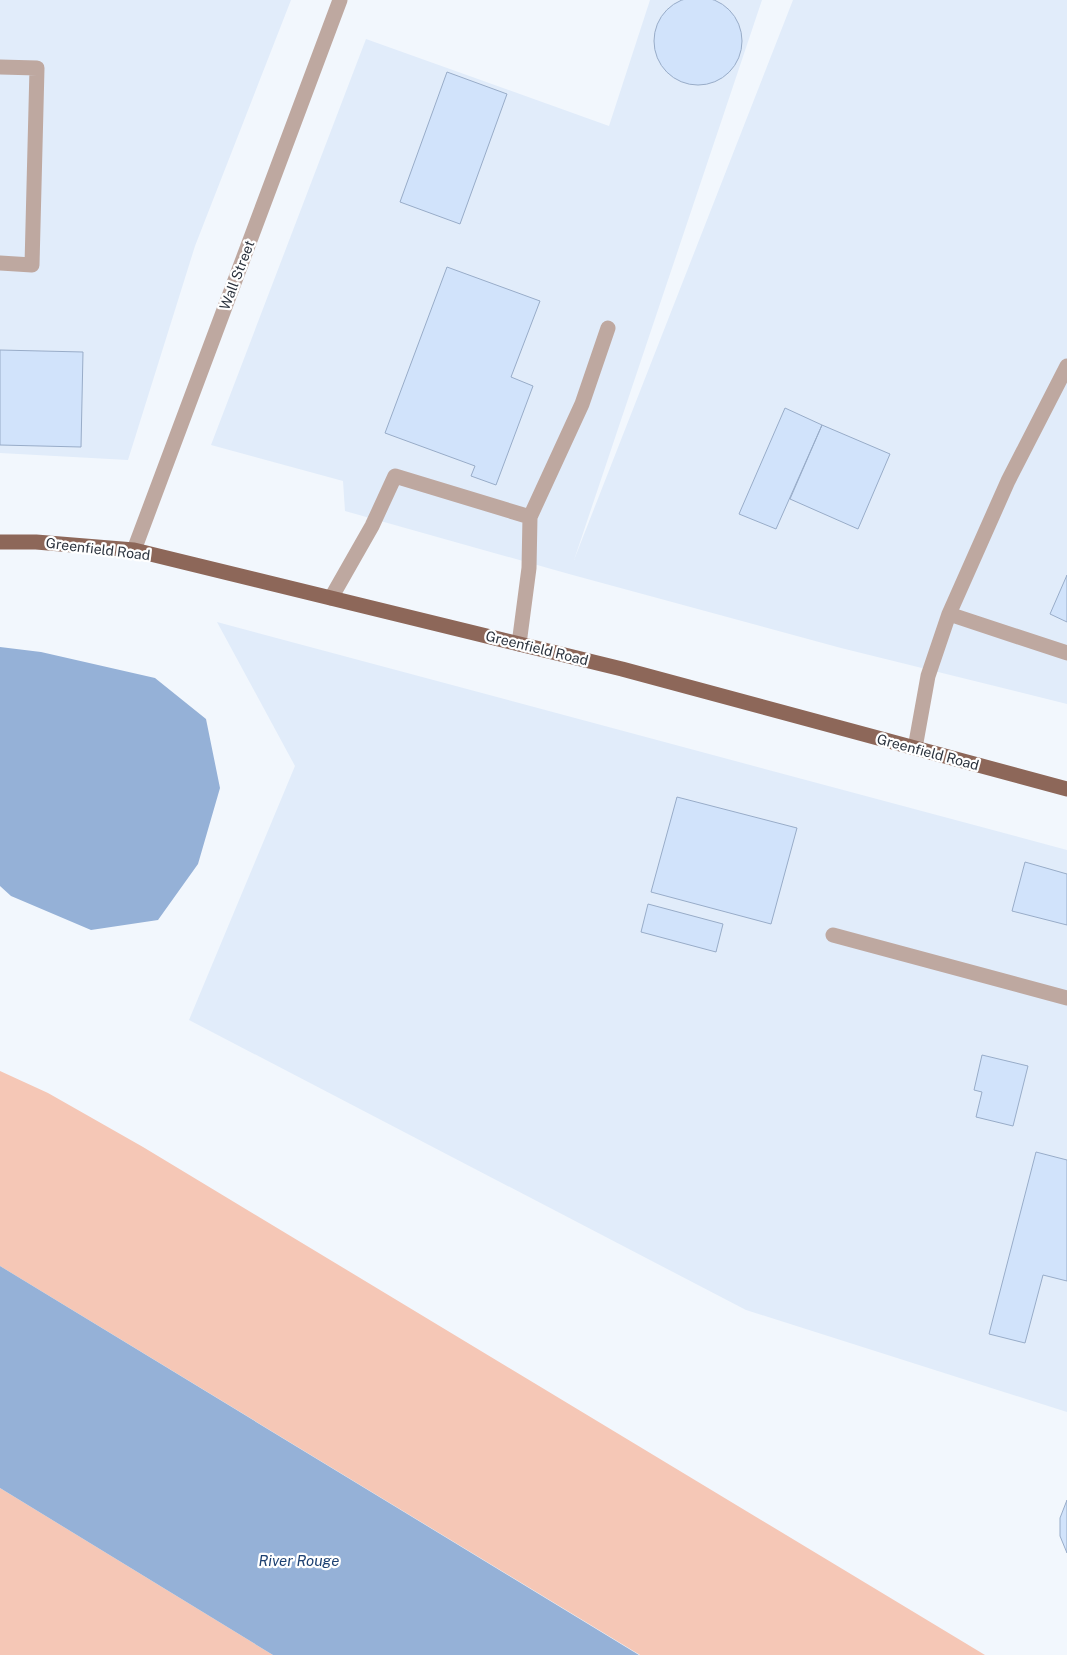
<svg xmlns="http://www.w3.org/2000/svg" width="1067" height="1655" viewBox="0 0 1067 1655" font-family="'Public Sans',sans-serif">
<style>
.built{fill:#e1ecfa}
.green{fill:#f5c7b6}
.water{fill:#95b1d7}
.building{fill:#d1e3fb;stroke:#98acc8}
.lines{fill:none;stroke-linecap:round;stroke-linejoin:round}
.minor{stroke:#bea8a0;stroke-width:15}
.major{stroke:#8d6759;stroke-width:15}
.labels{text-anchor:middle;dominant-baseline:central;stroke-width:4.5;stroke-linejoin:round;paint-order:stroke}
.street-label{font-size:14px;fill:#2c343f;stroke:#fff}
.water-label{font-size:15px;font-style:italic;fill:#1d4172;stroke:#fff}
</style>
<rect width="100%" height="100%" fill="#f2f7fd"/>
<path class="built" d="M0,0h291l-96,246 -67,214 -128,-7z
M650,0h112l-188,560 219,-560h274v704l-226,-56 -272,-74 -224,-63 -2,-30 -132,-36 155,-406 243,87z
M217,622l850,228v562l-321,-102 -557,-290 106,-254z"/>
<path class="green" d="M0,1071l48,22 95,54 842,508h-345l-640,-389z
M0,1488l273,167h-273z"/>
<path class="water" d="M0,647l41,5 114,26 51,41 14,69 -22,76 -40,56 -67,10 -80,-34 -11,-10z
M0,1266l639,389h-366l-273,-167z"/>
<path class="building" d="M654 41a44 44 0 1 1 88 0a44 44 0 1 1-88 0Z
M447,72l60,22 -47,130 -60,-22z
M447,267l93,34 -29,76 22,9 -37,99 -25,-9 4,-10 -90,-33z
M0,350l83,2 -2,95 -81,-2z
M785,408l37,17 -46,104 -37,-15z
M822,425l68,29 -32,75 -68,-30z
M1067,575v47l-17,-8z
M677,797l120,31 -26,96 -120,-32z
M1025,862l42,12v51l-55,-14z
M648,904l75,20 -7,28 -75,-20z
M982,1055l46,11 -15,60 -37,-9 6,-25 -8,-2z
M1036,1152l31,8v121l-24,-6 -18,68 -36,-9z
M1067,1500v53l-7,-17v-18z"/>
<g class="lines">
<path class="minor" d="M0,67l37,1 -5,197 -32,-2
M530,517l52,-113 26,-76
M134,550l206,-550
M331,598l41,-72 23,-50 135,41 -1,51 -10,76
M949,614l118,39
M915,748l13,-72 21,-62 59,-133 59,-115
M833,935l234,63"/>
<path class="major" d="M0,542h36l98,8 488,119 445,120"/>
</g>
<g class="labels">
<g class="street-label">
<text transform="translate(237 275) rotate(-69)">Wall Street</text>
<text transform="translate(98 549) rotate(7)">Greenfield Road</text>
<text transform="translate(537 648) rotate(14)">Greenfield Road</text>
<text transform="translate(928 752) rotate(15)">Greenfield Road</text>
</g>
<g class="water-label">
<text x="299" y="1560">River Rouge</text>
</g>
</g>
</svg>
